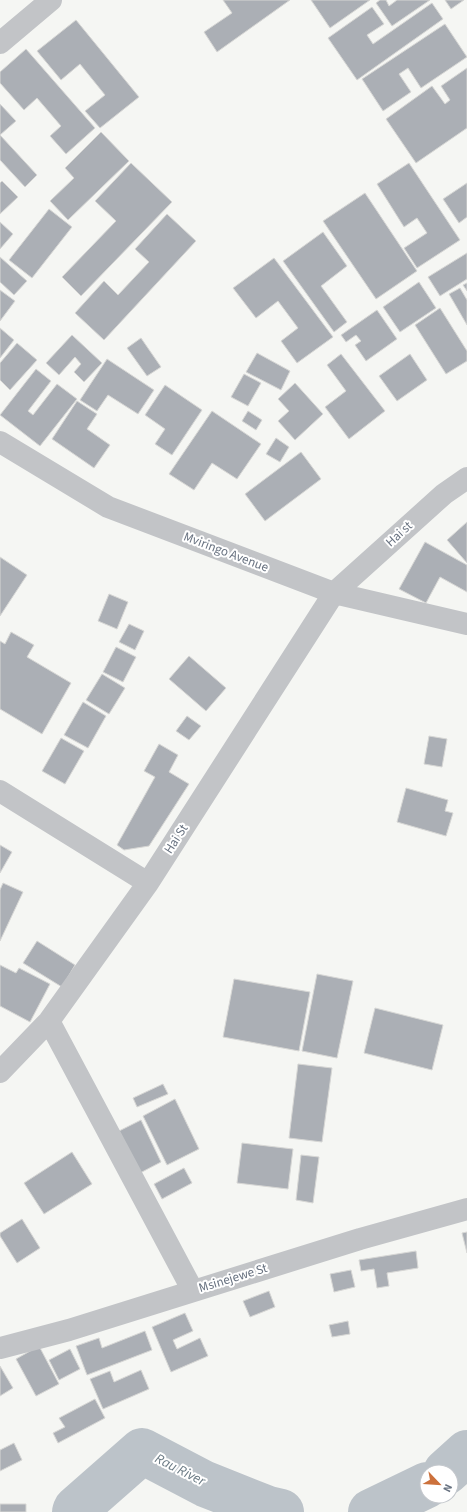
<svg xmlns="http://www.w3.org/2000/svg" width="467" height="1512" viewBox="0 0 467 1512" font-family="'Source Sans 3',sans-serif">
<style>
.lines{fill:none;stroke-linecap:round;stroke-linejoin:round}
.river{stroke:#bcc3c9;stroke-width:46}
.building{fill:#abafb5;stroke:#d7d7d5}
.street{stroke:#c2c4c7;stroke-width:22}
.labels{text-anchor:middle;dominant-baseline:central;stroke-width:4;stroke-linejoin:round;paint-order:stroke}
.street-label{font-size:13px;fill:#687280;stroke:#fff}
.water-label{font-size:14px;font-style:italic;fill:#697983;stroke:#fff}
</style>
<rect width="100%" height="100%" fill="#f5f6f3"/>
<g class="lines">
<path class="river" d="M446,1472l21,-19
M75,1512l1,-3 66,-58 63,33 63,25 13,3
M371,1512l56,-27"/>
</g>
<path class="building" d="M223,0h67l-73,52 -13,-20 28,-19z
M311,0h59l-40,28z
M380,0h6l3,6 8,-6h33l-38,26 -16,-23z
M445,0h19l-13,9z
M432,3l11,16 -86,61 -29,-42 44,-31 12,17 -17,11 6,9z
M76,20l63,77 -39,31 -15,-17 20,-16 -25,-31 -19,16 -24,-29z
M445,24l22,33 -46,31 -13,-20 -9,6 12,18 -28,19 -21,-32z
M26,49l69,79 -29,26 -16,-18 11,-10 -24,-28 -13,12 -24,-27v-11z
M467,68v60l-51,35 -30,-44 46,-33 13,18 5,-4 -9,-14z
M0,104l16,17 -16,14 37,40 -12,12 -25,-27z
M101,132l28,29 -61,59 -18,-19 24,-23 -9,-10z
M131,163l41,39 -91,94 -19,-19 54,-56 -21,-20z
M409,163l51,77 -43,28 -13,-20 23,-15 -10,-15 -13,9 -27,-43z
M2,181l16,16 -18,17v-31z
M467,183v34l-8,6 -16,-24z
M365,193l52,78 -41,28 -53,-78z
M49,209l23,18 -40,51 -23,-18z
M167,214l29,27 -92,99 -29,-27 29,-32 14,14 31,-33 -14,-13z
M0,222l13,12 -13,15z
M323,232l24,34 -26,20 26,36 -13,10 -51,-71z
M467,253v26l-27,17 -12,-19z
M0,257l27,24 -13,14 -14,-13z
M274,258l59,79 -36,26 -16,-22 17,-13 -20,-27 -22,17 -23,-30z
M419,282l17,26 -36,24 -17,-25z
M467,283v8l-4,-6z
M460,288l7,12v25l-18,-31z
M0,290l15,11 -15,20z
M440,308l27,43v10l-21,13 -31,-49z
M377,310l20,29 -31,22 -11,-16 6,-4 -5,-6 -10,7 -5,-7z
M0,328l14,12 -14,18z
M72,335l30,28 -18,19 -10,-10 7,-8 -6,-7 -16,18 -13,-12z
M141,338l20,29 -14,9 -20,-28z
M17,343l20,17 -27,30 -10,-10v-17z
M257,353l33,18 -9,19 -35,-18z
M341,354l44,57 -36,28 -24,-32 21,-16 -19,-26z
M410,354l17,26 -30,21 -18,-25z
M107,359l47,31 -16,24 -30,-19 -11,16 -17,-11z
M36,369l15,12 -23,30 5,4 24,-31 20,15 -37,47 -40,-31z
M244,374l17,9 -13,23 -17,-9z
M295,383l28,31 -28,26 -17,-19 11,-10 -11,-12z
M165,385l37,25 -30,45 -17,-11 10,-15 -20,-14z
M77,401l20,13 -10,15 23,16 -16,23 -42,-29z
M212,411l49,33 -24,35 -25,-16 -18,27 -25,-16z
M248,411l14,9 -6,10 -14,-9z
M276,438l13,9 -9,15 -14,-8z
M301,452l20,27 -56,42 -20,-27z
M467,522v41l-20,-23z
M425,542l42,23v27l-27,-15 -14,26 -27,-14z
M0,557l27,18 -27,41z
M109,594l19,8 -11,27 -19,-8z
M129,624l15,7 -9,19 -16,-8z
M11,632l23,13 -7,12 44,26 -29,51 -42,-25v-68l5,3z
M116,647l20,10 -13,25 -20,-10z
M189,656l37,32 -20,23 -37,-32z
M102,674l23,14 -16,26 -23,-14z
M83,702l23,14 -18,32 -24,-13z
M187,716l14,10 -12,14 -13,-9z
M429,736l18,3 -5,28 -18,-3z
M61,738l23,13 -19,33 -23,-13z
M159,744l19,11 -9,17 20,12 -40,62 -25,4 -7,-5 38,-68 -11,-6z
M406,788l42,12 -3,11 8,2 -7,23 -49,-14z
M0,845l12,7 -12,21z
M3,883l20,9 -23,49v-51z
M37,941l38,24 -13,22 -39,-24z
M0,965l16,8 3,-5 31,16 -20,38 -30,-16z
M317,974l36,7 -16,77 -35,-7z
M234,979l76,13 -11,59 -76,-14z
M375,1008l68,17 -11,45 -68,-17z
M298,1064l34,4 -10,74 -33,-4z
M163,1084l5,10 -31,13 -4,-9z
M175,1099l24,50 -32,16 -24,-49z
M141,1120l20,42 -21,11 -21,-42z
M242,1143l51,6 -5,40 -51,-6z
M72,1152l20,32 -48,30 -20,-31z
M301,1155l18,2 -6,46 -17,-3z
M184,1168l8,15 -30,16 -8,-15z
M22,1219l18,29 -23,15 -17,-27v-3z
M467,1232v21l-5,-20z
M416,1251l2,17 -31,5 2,13 -12,2 -3,-19 -13,2 -2,-11z
M351,1270l4,17 -21,5 -4,-18z
M269,1291l6,16 -25,10 -7,-16z
M185,1313l8,18 -20,9 4,9 23,-11 8,18 -37,16 -19,-45z
M348,1321l2,13 -18,3 -3,-12z
M145,1331l7,19 -65,25 -11,-29 23,-8 3,10z
M39,1346l20,38 -23,12 -20,-37z
M70,1349l10,20 -21,11 -10,-20z
M0,1366l13,22 -13,8z
M141,1370l8,19 -46,20 -13,-30 20,-8 4,11z
M95,1399l10,19 -47,25 -5,-10 12,-6 -6,-9z
M14,1443l8,17 -22,11v-21z
M0,1504h26v8h-26z"/>
<g class="lines">
<path class="street" d="M0,43l51,-43
M0,442l108,65 226,86 133,31
M0,791l148,92
M49,1021l144,270
M0,1072l49,-51 99,-138 186,-290 110,-99 23,-16
M0,1348l69,-18 291,-91 107,-30"/>
</g>
<g class="labels">
<g class="street-label">
<text transform="translate(399 534) rotate(-42)">Hai st</text>
<text transform="translate(226 552) rotate(21)">Mviringo Avenue</text>
<text transform="translate(176 839) rotate(-57)">Hai St</text>
<text transform="translate(233 1278) rotate(-17)">Msinejewe St</text>
</g>
<g class="water-label">
<text transform="translate(180 1470) rotate(27)">Rau River</text>
</g>
</g>
<g transform="translate(439 1484) rotate(115)"><circle r="19" fill="#ffffff" stroke="#c3c7cc"/>
<path d="M0-3L7 15L0 10L-7 15Z" fill="#cc713c"/>
<text y="-6" font-size="11" font-weight="bold" text-anchor="middle" fill="#687280">N</text>
</g>
</svg>
